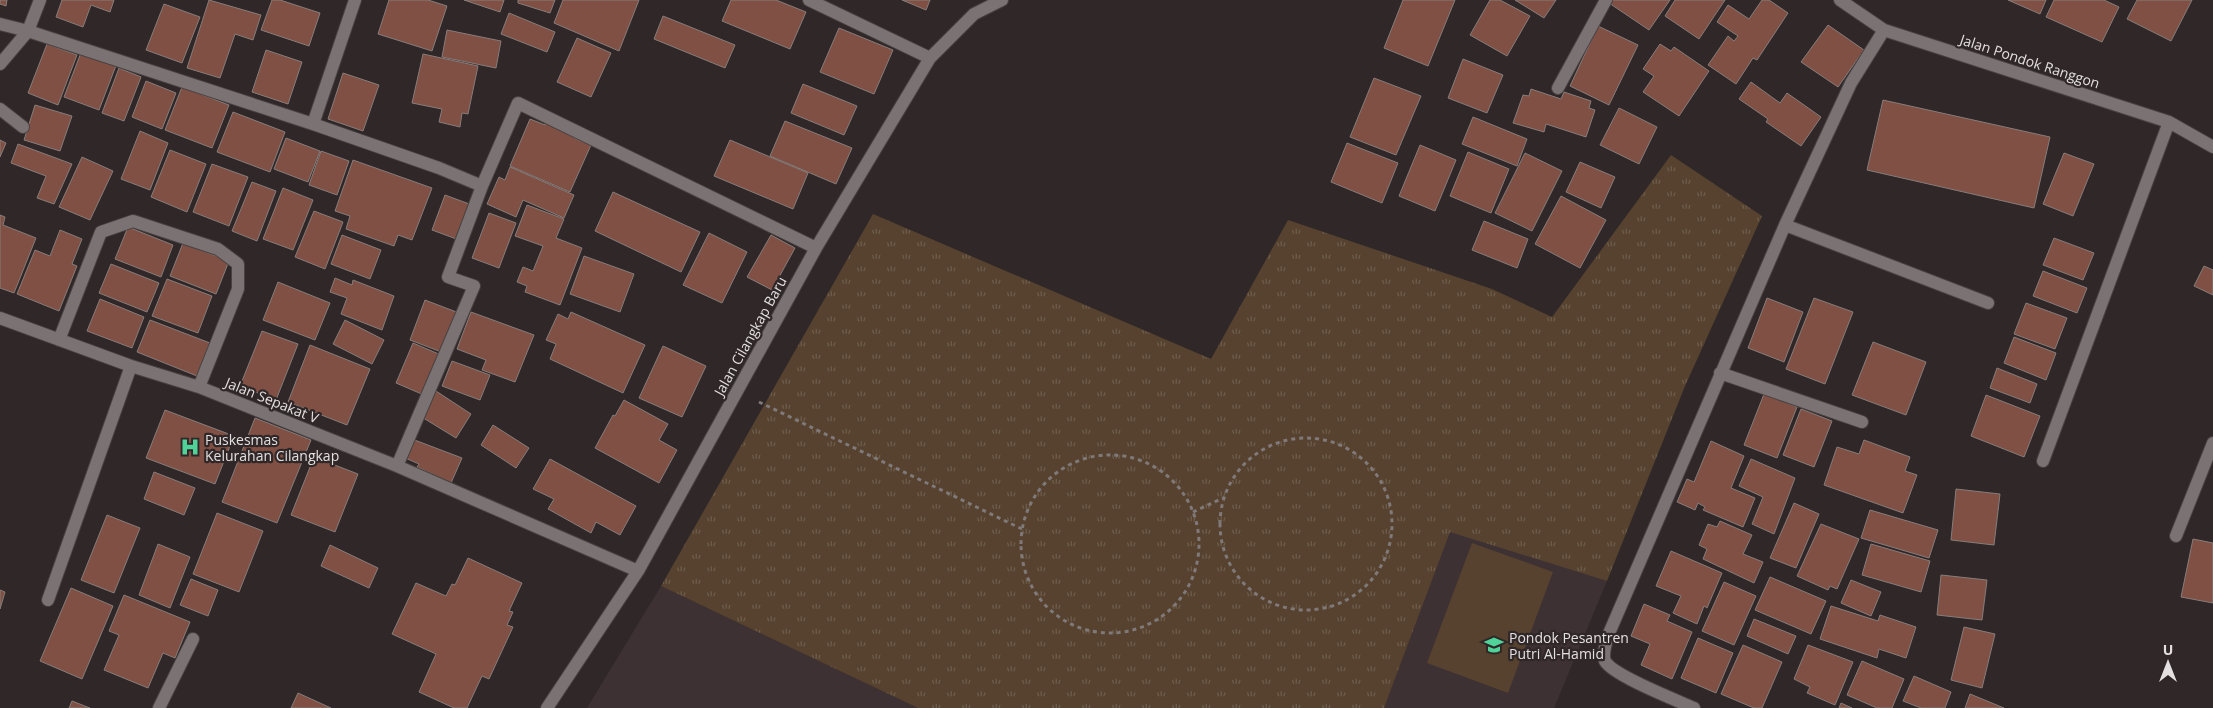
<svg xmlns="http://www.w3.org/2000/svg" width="2213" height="708" viewBox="0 0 2213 708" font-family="'Open Sans',sans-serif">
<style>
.built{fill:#3e3133}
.grass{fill:#56422e}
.park{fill:url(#park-tufts)}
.building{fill:#7f5043;stroke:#877d7b}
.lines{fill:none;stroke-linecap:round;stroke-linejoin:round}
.minor-casing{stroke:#484243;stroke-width:14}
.path{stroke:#80797a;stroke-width:3;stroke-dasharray:4 4;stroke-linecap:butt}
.minor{stroke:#7b7273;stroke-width:12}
.labels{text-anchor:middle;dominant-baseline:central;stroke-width:4.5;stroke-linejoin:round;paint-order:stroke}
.street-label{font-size:14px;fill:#e4dfe0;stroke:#2f2728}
.poi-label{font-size:14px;fill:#e4dfe0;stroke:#2f2728;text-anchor:start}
</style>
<defs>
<pattern id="park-tufts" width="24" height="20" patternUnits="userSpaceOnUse" patternTransform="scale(1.25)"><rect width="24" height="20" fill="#56422e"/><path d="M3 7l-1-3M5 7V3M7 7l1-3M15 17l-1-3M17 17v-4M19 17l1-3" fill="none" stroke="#6e5d4c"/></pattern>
</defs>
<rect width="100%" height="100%" fill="#2f2728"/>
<path class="built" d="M1450,531l157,50 -53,127h-170z
M661,586l257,122h-331z"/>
<path class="grass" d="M1472,543l81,29 -45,121 -81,-30z"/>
<path class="park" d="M1671,155l91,61 -77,170 -78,195 -157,-49 -66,176h-466l-257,-122 212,-372 338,145 77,-139 204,69 60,28z"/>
<path class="building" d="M0,0h7l-1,6 -6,-2z
M62,0h52l-4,12 -19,-7 -8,22 -27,-10z
M209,0l52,15 -8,25 -18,-6 -15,44 -33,-10z
M272,0h8l40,13 -11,33 -48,-16z
M389,0h39l19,6 -15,45 -54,-17z
M464,0h40l-4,12z
M518,0h37l-5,13 -32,-10z
M563,0h76l-20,51 -65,-28z
M731,0h45l30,12 -16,37 -68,-28z
M902,0h28l-4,10z
M1403,0h52l-27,66 -44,-18z
M1490,0h10l30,16 -23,40 -37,-21z
M1515,0h41l-12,18z
M1611,0h59l-21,30 -40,-27z
M1675,0h50l-26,39 -34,-23z
M1762,0h7l19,13 -31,47 -4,-2 -17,26 -28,-19 20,-29 6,5 4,-5 -21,-14 11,-17 21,14z
M2008,0h38l-6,14z
M2054,0h50l15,7 -17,35 -56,-25z
M2137,0h55l-21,41 -44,-22z
M164,4l36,13 -18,46 -36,-13z
M509,13l46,19 -8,20 -46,-18z
M663,16l72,29 -10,23 -71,-29z
M1828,25l36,25 -26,37 -37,-25z
M1598,26l40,19 -29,60 -39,-19z
M839,28l54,22 -19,44 -54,-22z
M447,30l54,11 -5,27 -54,-11z
M577,38l34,15 -20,44 -34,-15z
M47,44l30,11 -19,50 -30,-12z
M1660,44l11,7 3,-4 35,24 -30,45 -36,-24 11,-16 -11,-7z
M82,50l35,13 -18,47 -35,-13z
M266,50l36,12 -14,42 -36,-12z
M423,54l55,12 -10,48 -6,-1 -2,14 -21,-5 3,-13 -30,-6z
M1463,59l40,16 -16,38 -39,-15z
M119,68l22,9 -17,44 -22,-8z
M343,73l36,12 -16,46 -35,-12z
M1374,78l47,18 -25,59 -46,-18z
M146,81l30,12 -14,36 -30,-12z
M1751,82l29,21 7,-10 34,24 -20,29 -35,-24 2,-3 -29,-20z
M803,84l54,22 -13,29 -53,-22z
M182,87l47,18 -17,43 -47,-18z
M1531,89l30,10 3,-7 27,9 -2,7 6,2 -9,27 -40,-13 -2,8 -31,-9 10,-28 6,1z
M1883,100l167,37 -16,71 -167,-38z
M35,105l37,11 -12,35 -36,-11z
M1619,108l38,19 -18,37 -39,-19z
M233,112l52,20 -15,40 -53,-20z
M1473,117l54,22 -10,27 -55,-22z
M530,119l15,6 2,-4 30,12 -3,5 17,7 -21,47 -60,-26z
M785,121l67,27 -16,36 -66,-28z
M140,131l28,12 -18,47 -29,-11z
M286,138l34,13 -12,31 -34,-13z
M0,140l6,3 -6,14z
M730,140l78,33 -15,36 -79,-33z
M1347,143l51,20 -16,40 -51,-21z
M18,144l54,20 -18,40 -17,-6 9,-22 -35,-13z
M1420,145l36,15 -21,51 -36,-15z
M170,150l36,14 -19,48 -36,-15z
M321,151l28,10 -12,34 -28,-10z
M1468,152l41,17 -18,44 -41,-17z
M1525,153l37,18 -30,60 -37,-18z
M2064,153l30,11 -21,52 -30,-12z
M82,157l31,14 -23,49 -31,-13z
M353,160l79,28 -20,52 -14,-5 -4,11 -48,-17 4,-13 -15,-5z
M1580,162l35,15 -14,31 -35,-16z
M212,164l36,13 -19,49 -36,-14z
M510,167l64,28 -10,23 -41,-18 -7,17 -29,-13 12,-27 6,3z
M252,182l24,9 -19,50 -25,-10z
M283,188l30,12 -20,50 -30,-11z
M613,192l87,40 -19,40 -86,-41z
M445,195l27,10 -13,35 -27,-10z
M1561,196l45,24 -26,48 -45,-24z
M527,205l37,14 -8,19 26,10 -22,57 -35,-13 2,-6 -10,-4 6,-15 10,4 10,-25 -28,-10z
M314,211l29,11 -18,47 -30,-12z
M489,213l27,10 -17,45 -27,-10z
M0,215l5,2 -2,8 33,13 -22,55 -14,-5z
M1484,221l44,18 -11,29 -45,-18z
M128,227l45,18 -12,32 -46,-18z
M60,230l22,9 -10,25 5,2 -18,45 -42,-17 18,-44 15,6z
M709,233l38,19 -25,51 -39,-18z
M342,235l39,15 -11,29 -39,-15z
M771,235l24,13 -23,42 -25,-13z
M2054,238l40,15 -11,27 -40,-15z
M183,243l46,18 -13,33 -46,-18z
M584,256l50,18 -14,38 -50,-18z
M111,264l48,19 -12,29 -48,-19z
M2204,266l9,4v25l-19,-9z
M2043,271l44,17 -10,25 -44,-17z
M335,278l17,7 1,-5 41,16 -12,34 -41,-16 6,-16 -17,-6z
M167,279l45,17 -14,37 -46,-17z
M278,282l52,21 -15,37 -52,-20z
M1767,298l36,14 -19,50 -36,-14z
M1814,298l39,14 -28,72 -39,-15z
M100,299l44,18 -12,31 -45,-17z
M425,300l34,13 -15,40 -34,-13z
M2026,303l41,15 -12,31 -41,-15z
M471,312l63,23 -19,47 -33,-12 4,-10 -29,-11z
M571,312l74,33 -22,48 -73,-34 6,-15 -10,-4 12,-26 10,5z
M150,320l60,23 -13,33 -60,-24z
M345,320l39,20 -12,24 -39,-20z
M262,331l36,13 -22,56 -36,-14z
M2014,337l42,16 -10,27 -42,-17z
M1873,342l53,20 -20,53 -54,-20z
M413,343l28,12 -17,40 -28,-12z
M310,345l60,24 -23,56 -59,-23z
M663,346l43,20 -24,51 -43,-19z
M452,361l38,14 -10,25 -38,-14z
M1997,368l40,16 -7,19 -40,-15z
M436,391l35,23 -15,24 -36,-22z
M1764,394l33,13 -20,51 -33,-13z
M1986,395l54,21 -16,41 -53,-21z
M624,400l44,24 -9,16 18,10 -18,33 -64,-35 18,-33 2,1z
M1801,409l31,12 -18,46 -31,-12z
M165,410l69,26 -19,48 -69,-26z
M255,418l56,22 -34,83 -55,-21z
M493,425l36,23 -13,20 -35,-23z
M412,439l50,19 -11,25 -34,-16 2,-3 -16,-7z
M1864,440l46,17 -5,14 12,4 -14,38 -79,-28 13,-38 22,7z
M1711,441l33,15 -13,32 24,10 -12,29 -40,-17 2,-3 -7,-4 -3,7 -18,-8 10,-23 7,3z
M314,457l44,17 -23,58 -44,-17z
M550,459l86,47 -16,29 -24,-13 -5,11 -43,-24 6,-10 -21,-10z
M1751,459l44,19 -21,56 -22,-10 11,-27 -24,-11z
M154,472l41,16 -11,27 -40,-16z
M1956,489l44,5 -6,51 -43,-5z
M1794,503l25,11 -23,54 -26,-10z
M1870,510l68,20 -9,28 -68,-20z
M217,513l46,18 -24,61 -46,-18z
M107,515l33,13 -26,65 -33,-13z
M1720,521l32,14 -9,19 20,8 -9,21 -51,-24 4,-10 -8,-4 9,-21 9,3z
M1821,524l38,15 -22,50 -7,-3 -2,4 -31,-14z
M2193,539l20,4v60l-32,-6z
M158,544l32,13 -20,51 -31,-13z
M1871,544l59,17 -9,31 -59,-17z
M330,545l48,23 -9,20 -48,-22z
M1671,551l51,22 -15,35 -3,-2 -7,18 -24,-11 8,-17 -25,-10z
M468,558l54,25 -13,28 4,1 -6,13 6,2 -24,52 -7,-3 -15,32h-13l-35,-16 17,-38 -44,-20 24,-51 30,13 6,-12 3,1z
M1941,575l46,5 -5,40 -45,-5z
M1770,577l56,24 -15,33 -56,-24z
M191,579l27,11 -10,26 -28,-11z
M1851,580l30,12 -10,24 -30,-13z
M1724,582l32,14 -22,49 -32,-14z
M71,588l42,18 -31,73 -42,-18z
M0,590l5,2 -5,17z
M124,595l66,27 -15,36 -12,-5 -15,35 -44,-18 15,-35 -10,-4z
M1644,604l26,11 -3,6 25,11 -20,47 -31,-14 9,-21 -19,-8z
M1831,606l47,15 2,-6 36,12 -10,31 -27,-9 -2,9 -57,-19z
M1754,619l42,17 -8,18 -41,-18z
M1964,627l31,7 -13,54 -31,-8z
M1698,638l35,15 -17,40 -35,-15z
M1743,645l39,17 -20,46h-8l-33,-14z
M1808,645l45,17 -18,43 -28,-12 3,-6 -16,-8z
M1862,661l42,18 -12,29h-15l-30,-13z
M1914,676l37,16 -6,16h-24l-18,-7z
M298,693l33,15h-40z
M1970,694l34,14h-39z
M72,701l18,7h-21z
M1841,703l11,5h-13z"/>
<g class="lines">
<g class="minor-casing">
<path id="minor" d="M355,0l-42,124 126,44 43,18
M809,0l121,58
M1840,0l44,30 285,92 44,25
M0,24l28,7 285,93
M0,64l28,-33 12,-31
M1558,88l48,-88
M0,109l23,18
M1785,225l203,78
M0,318l131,48 68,21 198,79 241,105
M59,340l42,-108 32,-11 85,28 20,15v25l-39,98
M1720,373l142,49
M2043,461l126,-339
M397,466l77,-180 -26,-9 34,-91 36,-83 298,145
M2176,536l37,-93
M48,600l83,-234
M159,708l34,-69
M547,708l91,-137 178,-323 114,-190 44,-44 28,-14
M1694,708c-16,-7 -82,-33 -89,-47 -3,-7 1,-16 2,-23l178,-413 66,-142 33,-53"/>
</g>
<path class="path" d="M759,402l263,127
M1220 524a86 86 0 1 1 172 0a86 86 0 1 1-172 0Z
M1021 544a89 89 0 1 1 178 0a89 89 0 1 1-178 0Z
M1193,512l30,-14"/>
<use href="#minor" class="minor"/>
</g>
<defs>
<g id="hospital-bare" transform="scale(1.5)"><path d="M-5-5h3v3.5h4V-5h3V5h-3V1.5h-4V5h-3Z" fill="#4fd399" stroke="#2f2728" stroke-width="2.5" paint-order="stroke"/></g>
<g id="school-bare" transform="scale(1.5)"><path d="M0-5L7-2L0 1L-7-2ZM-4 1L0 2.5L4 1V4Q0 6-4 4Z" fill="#4fd399" stroke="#2f2728" stroke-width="2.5" paint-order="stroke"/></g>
</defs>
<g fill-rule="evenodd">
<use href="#hospital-bare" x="190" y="447"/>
<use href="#school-bare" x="1494" y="645"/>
</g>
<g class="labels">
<g class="street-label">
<text transform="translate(2030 61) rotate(18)">Jalan Pondok Ranggon</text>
<text transform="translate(750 336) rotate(-61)">Jalan Cilangkap Baru</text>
<text transform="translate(272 400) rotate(22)">Jalan Sepakat V</text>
</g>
<g class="poi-label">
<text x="205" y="439">Puskesmas<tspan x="205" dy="16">Kelurahan Cilangkap</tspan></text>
<text x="1509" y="637">Pondok Pesantren<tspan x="1509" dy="16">Putri Al-Hamid</tspan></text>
</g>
</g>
<g transform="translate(2168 663)" stroke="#2f2728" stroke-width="4" paint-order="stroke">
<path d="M0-4L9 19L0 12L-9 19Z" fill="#e4dfe0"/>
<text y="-8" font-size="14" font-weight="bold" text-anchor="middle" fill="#e4dfe0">U</text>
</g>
</svg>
